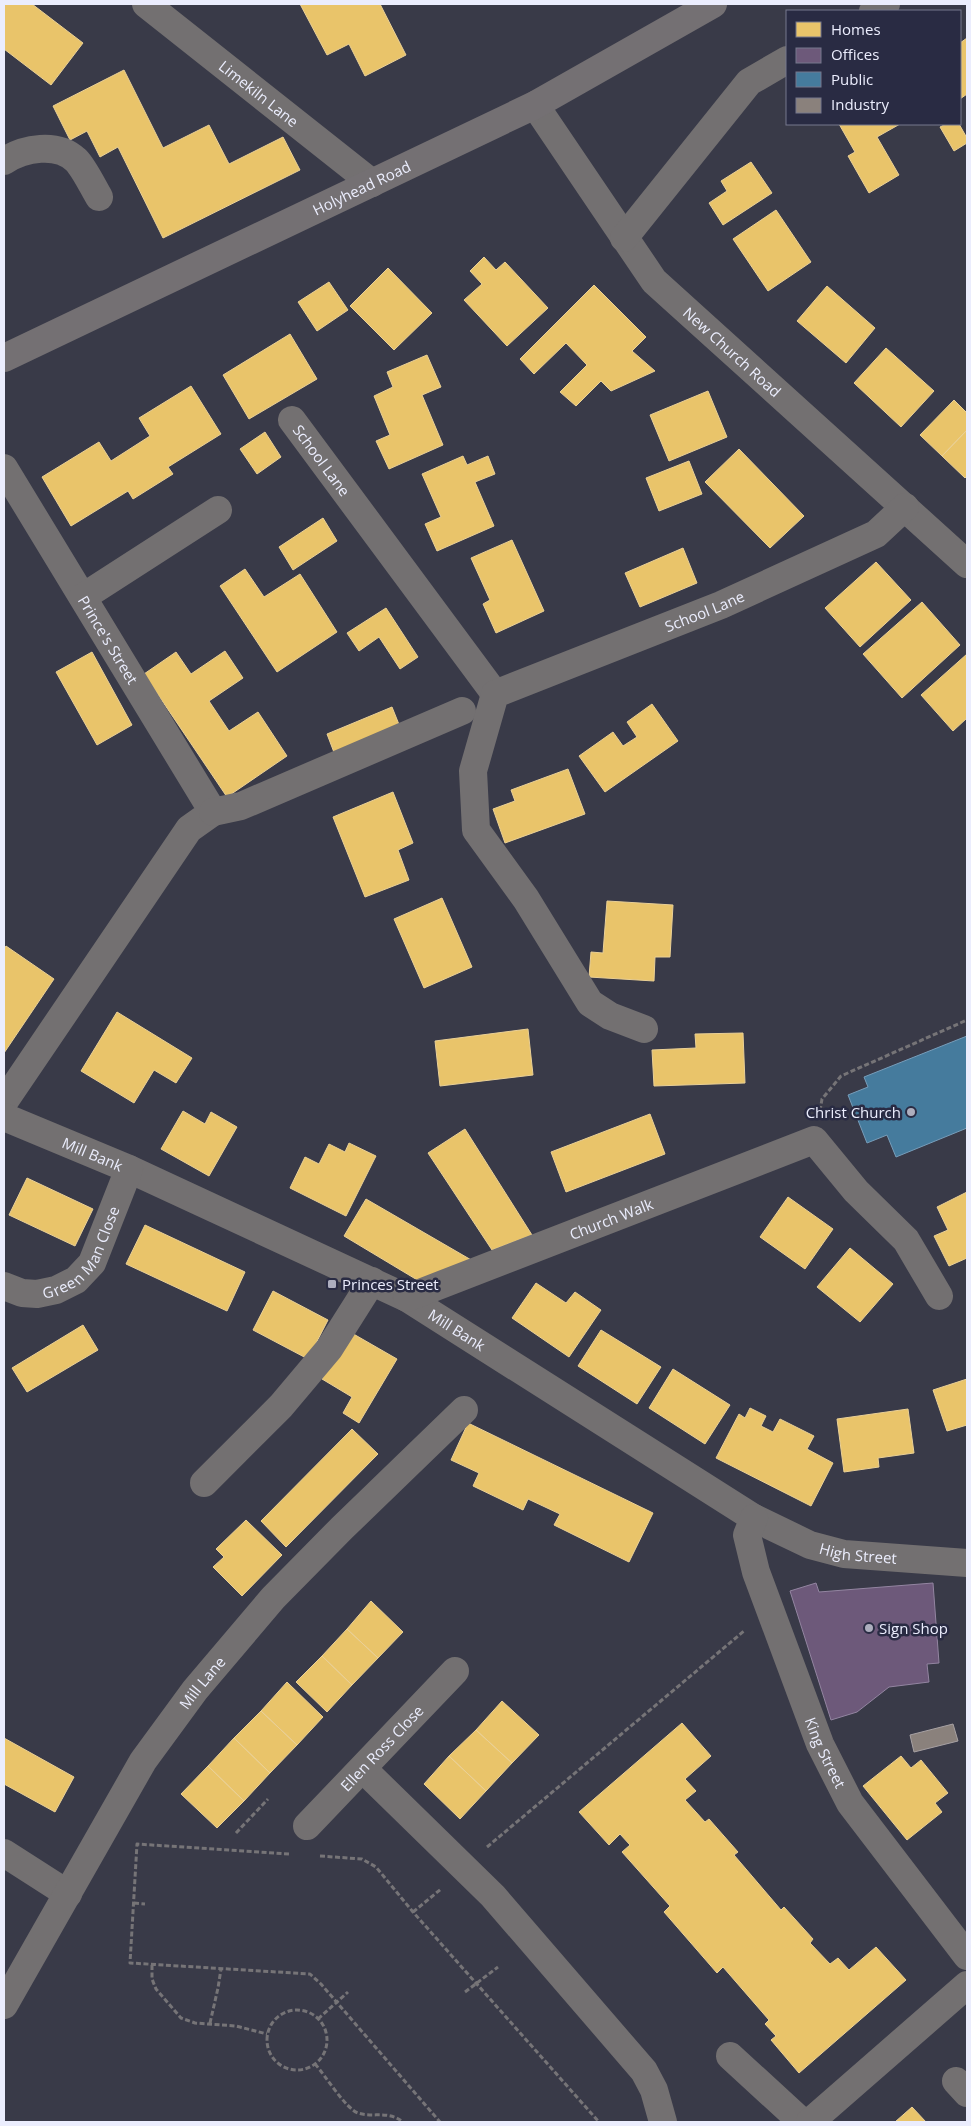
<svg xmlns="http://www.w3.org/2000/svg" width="971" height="2126" viewBox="0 0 971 2126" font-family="'Open Sans',sans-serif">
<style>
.homes{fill:#e9c46a;stroke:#ead096}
.offices{fill:#6d597a;stroke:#9385a1}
.public{fill:#457b9d;stroke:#779dba}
.industry{fill:#8a817c;stroke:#a7a1a3}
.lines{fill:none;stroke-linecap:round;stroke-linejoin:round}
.path{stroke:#767477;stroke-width:3;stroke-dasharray:5 2.5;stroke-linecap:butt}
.minor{stroke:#737071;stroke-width:28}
.major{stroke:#747073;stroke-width:28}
.poi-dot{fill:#adaebe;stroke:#292b43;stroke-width:2}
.labels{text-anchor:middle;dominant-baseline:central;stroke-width:5;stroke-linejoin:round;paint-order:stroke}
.street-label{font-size:15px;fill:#ebedfd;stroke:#292b43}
.poi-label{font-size:15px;fill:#ebedfd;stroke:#292b43;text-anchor:start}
</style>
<rect width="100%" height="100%" fill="#393a48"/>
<path class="homes" d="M4,4h28l51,39 -32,42 -47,-36z
M300,4h80l26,51 -41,21 -16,-32 -22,11z
M967,38v56l-7,5v-56z
M124,70l39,78 46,-23 20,39 54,-27 17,33 -137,68 -45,-91 -18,10 -13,-26 -17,9 -17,-34z
M839,124h61l-23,13 22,38 -30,18 -21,-37 7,-4z
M946,124h13l8,14v5l-13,8 -14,-24z
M751,162l21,31 -49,32 -14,-22 18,-12 -6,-10z
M776,210l35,52 -43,29 -35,-52z
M484,257l12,13 9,-8 43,46 -41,38 -43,-46 18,-16 -12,-13z
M388,268l44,45 -38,37 -44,-44z
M329,282l19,28 -31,21 -19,-29z
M594,285l52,52 -14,14 23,20 -44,20 -10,-10 -25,25 -16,-14 27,-27 -21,-22 -32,31 -14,-15z
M827,286l48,42 -29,35 -49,-42z
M290,334l27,45 -68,40 -26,-44z
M886,348l48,43 -33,36 -47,-44z
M427,355l14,32 -19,8 21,50 -54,24 -13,-28 14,-6 -16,-39 19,-9 -6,-15z
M191,386l30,48 -53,33 5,7 -40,25 -5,-8 -57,35 -29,-49 57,-35 12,19 39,-25 -11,-18z
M708,391l19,46 -58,24 -19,-46z
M954,400l13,13v17l-25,26 -22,-21z
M967,430v46l-2,2 -23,-22z
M265,432l16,25 -24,17 -17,-25z
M739,449l65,67 -34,32 -65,-66z
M463,456l4,9 21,-9 7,18 -20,8 19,44 -57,25 -12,-27 16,-7 -19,-43z
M689,461l13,33 -43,17 -13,-33z
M323,518l14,23 -44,29 -14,-23z
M512,540l32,71 -48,22 -13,-29 7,-4 -19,-42z
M683,548l14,35 -57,24 -15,-34z
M876,562l35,38 -51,47 -35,-39z
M245,569l19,28 36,-23 37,58 -60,40 -57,-86z
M922,602l38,43 -58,53 -39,-44z
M386,608l32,49 -18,12 -21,-32 -20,14 -12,-18z
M225,651l18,27 -34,23 20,30 29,-19 29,44 -60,41 -83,-123 32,-22 15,22z
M92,652l40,73 -35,20 -41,-73z
M967,654v64l-14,13 -32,-36z
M652,704l26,37 -73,51 -26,-36 34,-24 10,14 14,-9 -10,-15z
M392,707l8,20 -65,28 -8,-21z
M568,769l17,45 -80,29 -12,-34 22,-8 -4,-11z
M393,792l20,51 -15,7 11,30 -44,17 -32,-80z
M442,898l30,69 -48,21 -30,-69z
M607,901l66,4 -3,52h-15l-1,24 -65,-4 2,-25 12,1z
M6,946l48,33 -50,74v-104z
M117,1012l75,46 -16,25 -22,-13 -20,33 -53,-32z
M528,1029l5,46 -93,11 -5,-45z
M743,1033l2,50 -91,3 -2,-36 44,-2 -1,-14z
M183,1111l22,13 6,-12 26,15 -28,49 -48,-27z
M650,1114l15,40 -99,38 -15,-40z
M465,1129l67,106 -40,15 -64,-97z
M349,1143l27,13 -30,60 -56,-28 15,-31 14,7 10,-20 16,8z
M27,1178l66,31 -18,37 -66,-31z
M967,1192v66l-18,8 -15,-30 14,-6 -11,-23z
M788,1197l45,32 -28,40 -45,-32z
M366,1199l107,62 -49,23 -80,-48z
M145,1225l100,47 -18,39 -101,-47z
M850,1248l43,36 -33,38 -43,-35z
M536,1283l30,20 9,-11 26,18 -32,47 -57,-39z
M273,1291l55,29 -20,39 -55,-29z
M83,1325l15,25 -71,42 -15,-24z
M601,1330l60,37 -24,37 -59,-38z
M350,1332l47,27 -38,64 -16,-10 9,-16 -30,-18z
M673,1369l57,36 -25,39 -56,-36z
M967,1379v46l-20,6 -14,-41z
M750,1408l16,8 -5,10 12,6 7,-13 34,17 -7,13 26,14 -22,43 -95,-48 23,-44 6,4z
M908,1409l6,44 -36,5 1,9 -35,5 -7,-53z
M468,1423l185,90 -24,49 -75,-37 6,-11 -32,-15 -5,11 -50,-24 6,-13 -28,-13z
M352,1429l26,25 -92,93 -25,-26z
M246,1520l36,35 -40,41 -29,-29 11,-10 -8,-8z
M371,1601l32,31 -25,26 -31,-29z
M347,1629l31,29 -26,27 -30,-29z
M322,1656l30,29 -25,27 -31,-30z
M287,1682l36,35 -26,28 -36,-34z
M502,1701l37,34 -27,28 -36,-33z
M261,1711l36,34 -27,28 -36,-35z
M682,1723l29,33 -26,23 11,12 -11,9 20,22 4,-3 29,33 -4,3 47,55 3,-3 29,32 -3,4 20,21 8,-6 11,12 27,-23 30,33 -107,93 -28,-33 5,-4 -11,-12 4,-4 -46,-53 -6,6 -53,-61 6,-6 -48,-54 8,-7 -10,-11 -11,11 -30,-33z
M476,1730l36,33 -26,28 -37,-35z
M4,1738l70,39 -19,35 -51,-28z
M234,1738l36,35 -26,28 -36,-35z
M449,1756l37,35 -26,28 -36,-35z
M901,1756l10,12 10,-8 27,33 -13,10 7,9 -35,28 -44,-54z
M208,1766l36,35 -27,27 -36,-34z
M912,2107l14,15h-31z"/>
<path class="offices" d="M816,1583l3,9 114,-9 6,80 -12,1 2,18 -40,5 -32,25 -26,8 -41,-129z"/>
<path class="public" d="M967,1036v92l-71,29 -9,-22 -20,8 -19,-48 20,-8 -4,-10z"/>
<path class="industry" d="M953,1724l5,17 -44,11 -4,-17z"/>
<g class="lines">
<path class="path" d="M820,1111l2,-12 19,-23 126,-56
M236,1833l32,-34
M487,1847l257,-216
M289,1854l-152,-10 -7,119 180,11 11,10 119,138
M320,1856l42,3 14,8 37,45 186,210
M134,1903l11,1
M413,1912l28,-23
M152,1965v14l4,10 25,29 14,5 41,3 31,8
M465,1992l33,-25
M267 2040a30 30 0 1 1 60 0a30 30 0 1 1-60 0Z
M318,2019l30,-27
M210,2023l8,-35 3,-19
M315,2064c10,11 31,45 43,49 16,5 30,-3 45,9"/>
<g class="minor">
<path id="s1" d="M146,4l226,179"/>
<path d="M873,11l13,-7"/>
<path id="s2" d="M535,105l119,176 313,283"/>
<path d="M4,161c20,-13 53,-19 72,-1 8,8 17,27 23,37"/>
<path d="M624,238l125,-156 38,-22"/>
<path id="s3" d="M292,420l203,274"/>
<path id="s4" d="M4,468l209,344 -24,17 -185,273"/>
<path d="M83,597l135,-87"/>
<path d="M213,812l28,-6 221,-95"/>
<path id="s5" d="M644,1029l-34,-13 -20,-13 -64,-104 -50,-69 -3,-59 22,-77 226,-89 155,-71 29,-27"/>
<path id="s6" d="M4,1117l125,52 278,129 347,220 56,27 34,9 123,9"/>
<path id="s7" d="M4,1286l18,7 15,1 19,-4 20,-10 16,-17 37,-94"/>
<path id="s8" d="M407,1298l407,-158 42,51 50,49 33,56"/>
<path d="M204,1483l77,-77 48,-57 43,-68"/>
<path id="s9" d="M754,1518l-7,17 9,37 64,172 30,59 117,153"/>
<path d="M363,1769l130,127 151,175 10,19 9,32"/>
<path id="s10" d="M307,1826l148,-155"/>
<path d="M4,1853l64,41"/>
<path id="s11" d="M4,2005l139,-244 52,-71 78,-92 69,-70 122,-118"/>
<path d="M730,2056l72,66"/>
<path d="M956,2081l11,12"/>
<path d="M810,2122l157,-137"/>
</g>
<path class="major" id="s12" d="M4,358l531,-253 178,-101"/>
</g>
<g class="poi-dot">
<circle cx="911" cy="1112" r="5"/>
<rect x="327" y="1279" width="10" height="10" rx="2.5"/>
<circle cx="869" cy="1628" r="5"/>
</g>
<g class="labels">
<g class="street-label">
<text stroke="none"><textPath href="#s1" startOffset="144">Limekiln Lane</textPath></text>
<text stroke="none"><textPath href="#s12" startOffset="396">Holyhead Road</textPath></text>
<text stroke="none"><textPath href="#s2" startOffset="318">New Church Road</textPath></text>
<text stroke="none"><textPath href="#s3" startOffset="50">School Lane</textPath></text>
<text stroke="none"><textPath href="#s5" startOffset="632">School Lane</textPath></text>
<text stroke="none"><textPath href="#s4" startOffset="201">Prince's Street</textPath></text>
<text stroke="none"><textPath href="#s6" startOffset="96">Mill Bank</textPath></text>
<text stroke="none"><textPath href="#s8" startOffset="219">Church Walk</textPath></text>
<text stroke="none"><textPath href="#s7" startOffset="100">Green Man Close</textPath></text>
<text stroke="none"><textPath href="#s6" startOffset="501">Mill Bank</textPath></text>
<text stroke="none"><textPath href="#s6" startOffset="964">High Street</textPath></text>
<text stroke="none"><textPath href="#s11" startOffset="379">Mill Lane</textPath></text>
<text stroke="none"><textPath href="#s10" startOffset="108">Ellen Ross Close</textPath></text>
<text stroke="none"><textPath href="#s9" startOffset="250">King Street</textPath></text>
</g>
<g class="poi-label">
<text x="901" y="1112" text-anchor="end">Christ Church</text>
<text x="342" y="1284">Princes Street</text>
<text x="879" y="1628">Sign Shop</text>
</g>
</g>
<rect width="971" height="2126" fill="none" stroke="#ebedfd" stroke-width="10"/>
<rect x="786" y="10" width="175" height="115" fill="#292b43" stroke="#77798d"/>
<rect x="796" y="22" width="25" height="15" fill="#e9c46a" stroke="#77798d"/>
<text x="831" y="35" font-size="15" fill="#ebedfd">Homes</text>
<rect x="796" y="48" width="25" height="15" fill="#6d597a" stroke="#77798d"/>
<text x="831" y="60" font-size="15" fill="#ebedfd">Offices</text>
<rect x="796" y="72" width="25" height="15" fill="#457b9d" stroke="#77798d"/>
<text x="831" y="85" font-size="15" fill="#ebedfd">Public</text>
<rect x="796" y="98" width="25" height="15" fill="#8a817c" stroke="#77798d"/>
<text x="831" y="110" font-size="15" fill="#ebedfd">Industry</text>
</svg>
